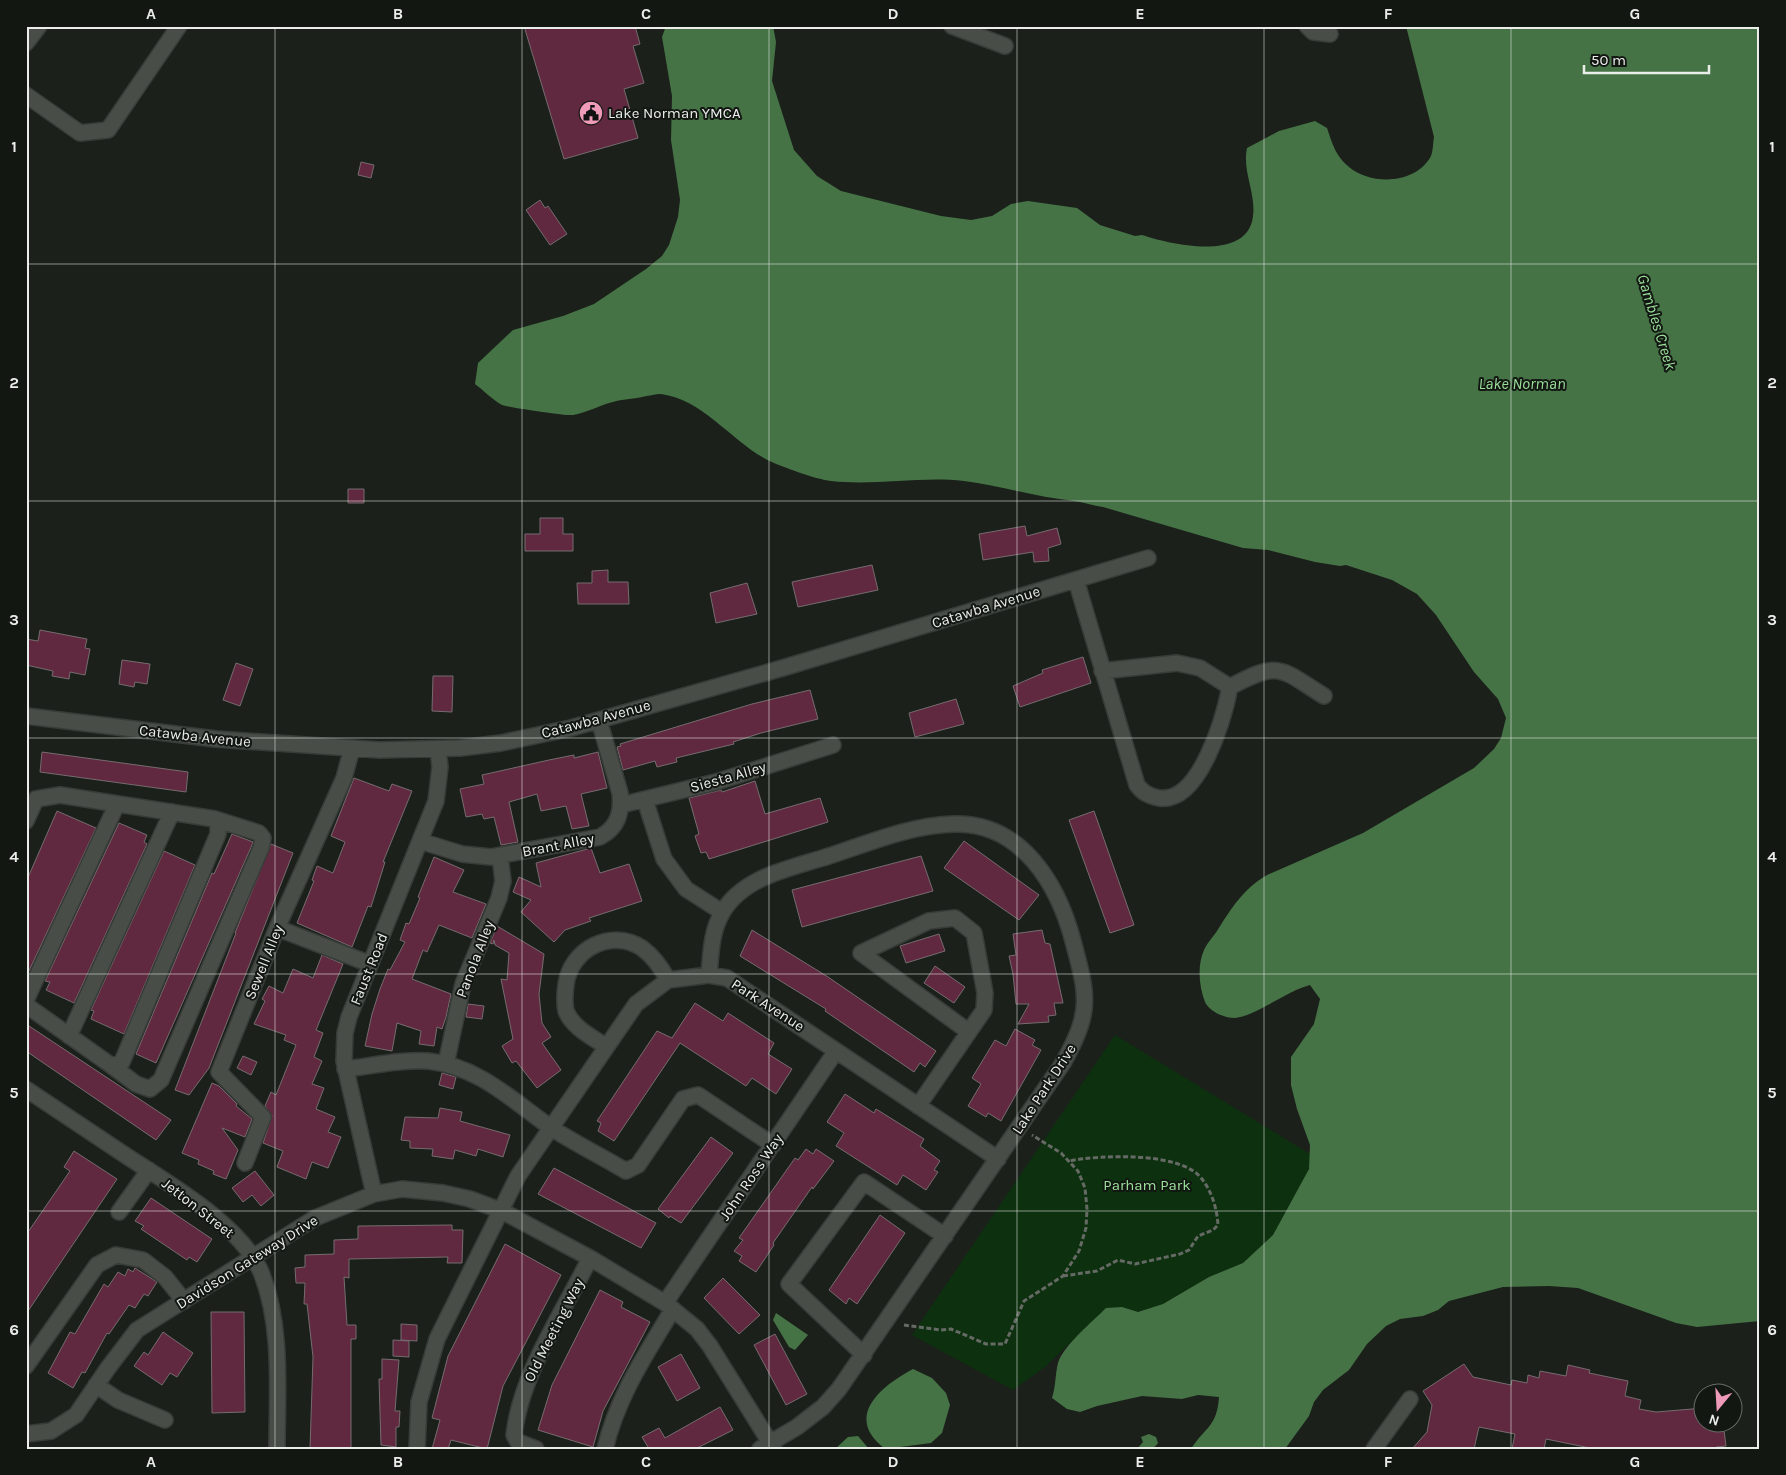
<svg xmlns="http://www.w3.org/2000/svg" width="1786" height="1475" viewBox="0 0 1786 1475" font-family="Karla,sans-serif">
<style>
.green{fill:#0d310f}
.water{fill:#457345}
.building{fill:#61293f;stroke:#756c6f}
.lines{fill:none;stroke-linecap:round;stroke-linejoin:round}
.minor-casing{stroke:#383c38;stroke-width:18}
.path{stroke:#656a65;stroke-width:3;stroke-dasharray:5 2.5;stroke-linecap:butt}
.minor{stroke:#484d47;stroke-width:15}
.grid{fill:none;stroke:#eaedea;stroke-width:1;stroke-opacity:0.55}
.labels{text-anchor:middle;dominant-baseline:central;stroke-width:4;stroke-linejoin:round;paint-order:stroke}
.poi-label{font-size:15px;fill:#eaedea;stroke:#121712;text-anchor:start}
.street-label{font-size:15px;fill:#eaedea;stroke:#121712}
.park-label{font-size:15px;fill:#9de19c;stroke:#121712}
.water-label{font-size:16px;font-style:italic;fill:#9ade9a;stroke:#121712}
.neatline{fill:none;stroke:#eaedea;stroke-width:2}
.grid-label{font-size:16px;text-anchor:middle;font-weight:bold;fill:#eaedea}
</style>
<rect width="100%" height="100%" fill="#1b201b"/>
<path class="green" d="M1115,1035l195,119 -1,15 -36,66 -30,28 -34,14 -46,27 -25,8 -16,-5 -16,1 -61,59 -32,23 -101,-55z"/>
<path class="water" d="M666,26h107l3,16 -4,39 22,69 23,26 24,15 100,25 30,4 21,-4 19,-12 17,-3 49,7 23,17 35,11 7,-1c27,9 106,28 111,-19 3,-23 -11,-45 -6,-68l32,-17 36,-10 12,7c5,15 9,29 22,39 23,19 67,17 82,-11 2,-5 2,-13 3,-19l-28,-111h354v1295l-63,6 -21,-4 -98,-35 -29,-2 -46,1 -54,14 -11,9 -15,6 -23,3 -14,7 -19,18 -18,26 -26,20 -9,12 -5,14 -24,33h-94c14,-22 26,-22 28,-52l-21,-2 -16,4 -40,-3 -45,10 -17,6 -13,-3 -15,-11c4,-12 3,-23 6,-35 5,-17 35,-42 48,-55l16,-1 16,5 25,-8 46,-27 34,-14 30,-28 36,-66 1,-24 -13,-36 -6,-24v-28l23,-33 6,-25 -10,-14c-24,6 -55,32 -76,33 -10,0 -25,-7 -29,-16 -6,-16 -8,-36 -1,-52 3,-7 9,-13 13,-19 14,-22 26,-42 50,-56l96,-42 111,-65 20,-19 7,-11 5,-20 -8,-19 -24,-27 -38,-57 -19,-21 -25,-14 -46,-15 -6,1 -25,-4 -47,-12 -25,-2 -140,-41c-10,-1 -19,-5 -29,-6 -37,-4 -73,-15 -110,-20 -44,-5 -89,5 -133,0 -16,-2 -42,-12 -57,-18 -40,-17 -68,-63 -113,-69 -6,0 -13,2 -19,3 -9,2 -20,2 -29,5 -13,3 -27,11 -40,13 -6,1 -66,-8 -71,-10 -9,-5 -19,-15 -27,-21l3,-21 35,-33 50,-14 31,-12 52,-35 16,-13 7,-11 9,-28 2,-17 -9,-60 1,-44 -10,-59z
M776,1313l32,22 -13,15 -6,-3 -16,-27z
M913,1369l19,9 14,15 4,12 -8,28 -11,10 -46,6c-42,-32 -4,-63 28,-80z
M1149,1434l7,3 2,6c-5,8 -13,6 -21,6l6,-7 -2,-5z
M858,1436l11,13h-34l13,-12z"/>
<path class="building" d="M524,26h111l5,18 -7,2 11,37 -20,6 14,49 -74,21z
M361,162l13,3 -3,13 -13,-3z
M540,200l5,8 3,-2 19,28 -17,11 -24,-35z
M348,489h16v14h-16z
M540,518h23v16h10v17h-48v-17h15z
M1025,526l2,10 30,-8 4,16 -13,4 1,13 -15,1 -1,-10 -50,8 -4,-26z
M872,565l6,25 -80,17 -6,-25z
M608,570v12h20l1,22h-51l-1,-21h15v-12z
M747,583l10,31 -41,9 -6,-30z
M40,630l47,9 -2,9 5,1 -5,26 -15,-3 -1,7 -17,-3 1,-5 -27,-6v-26l12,2z
M1083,657l8,26 -71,24 -7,-21 30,-13 -1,-3z
M122,660l28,4 -3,20 -12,-2 -1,5 -15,-3z
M236,663l17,6 -13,37 -17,-6z
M433,676h20l-1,36 -20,-1z
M810,690l8,29 -57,14 -28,9 1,2 -58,14 1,4 -20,5 -2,-6 -32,9 -6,-23 4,-1 -1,-2 132,-40z
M956,699l8,25 -49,13 -6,-24z
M42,752l146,20 -2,20 -146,-20z
M598,752l9,36 -26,6 8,32 -17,3 -6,-23 -25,5 -4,-17 -28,8 9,40 -17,3 -7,-28 -10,2 -2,-5 -16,3 -6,-28 24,-5 -2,-9 67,-15 25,-5v3z
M354,778l35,13 3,-7 20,7 -29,71h2l-14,45 -3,-1 -16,41 -55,-24 17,-42 -2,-1 5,-14 16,7 12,-31 -14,-6z
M755,781l10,33 55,-16 8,24 -119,37 -3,-7 -5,1 -6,-17 4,-2 -10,-36 32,-8 1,2z
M57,811l39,17 -68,145 -2,-1v-90z
M1094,811l40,114 -24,8 -41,-113z
M119,823l28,12 -3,7 3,2 -73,159 -28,-13 4,-8 -5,-1z
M232,834l21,8 -1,3 -96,218 -20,-9 76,-181 2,1z
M964,841l75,54 -20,25 -75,-52z
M271,844l22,9 -84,215 -20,27 -14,-5 61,-157h-1z
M591,848l9,25 29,-9 13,37 -53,17 2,3 -26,9 -11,12 -33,-30 10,-12 -18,-8 6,-15 22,10 -5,-24z
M164,851l31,14 -71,169 -33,-15 3,-8 -3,-1z
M921,856l12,35 -131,36 -10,-37z
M434,857l30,13 -11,22 33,12 -14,34 -33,-13 -12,27 -4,-2 -11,29 39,15 -5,23 -4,12 -5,-2 -3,19 -15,-2 2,-13 -24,-8 -5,28 -27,-5 7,-32 8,-25 8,-20 2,1 15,-28 -5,-2 6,-17 3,1 11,-26 -2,-1z
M497,926l47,28 -5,40 3,29 9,14 -9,6 19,27 -24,18 -21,-27 -4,2 -10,-17 11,-7 -12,-60 6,1 2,-27 -14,-8 -1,-5 -1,4 -3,-1z
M752,930l76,47 108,74 -11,16 -5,-4 -6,9 -89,-61 1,-2 -86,-53z
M1042,930l3,13 5,1 13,59h-9l2,12 -8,1 1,6 -31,2 11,-20h-13l-3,-30 -4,-18 7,-1 -3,-21z
M939,934l6,17 -39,12 -6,-17z
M322,955l21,9 -27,66 7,3 -9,24 8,4 -10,23 12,4 -8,21 19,8 -7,15 13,5 -13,31 -16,-6 -6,17 -29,-12 6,-16 -20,-8 9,-27 -7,-10 6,-14 5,3 20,-50 -12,-5 2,-5 -32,-11 11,-23 -3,-2 7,-13 14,7 10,-24 20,9z
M935,966l30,21 -11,16 -30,-20z
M695,1003l28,18 5,-8 46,30 -6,11 24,15 -16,25 -24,-16 -6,8 -66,-43 -66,98 -16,-10 3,-8 -4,-2 60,-90 15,7z
M468,1004l16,2 -2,13 -16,-2z
M26,1024l145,96 -15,20 -130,-89z
M1015,1029l20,11 -3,5 9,5 -40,71 -13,-8 -2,4 -18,-11 13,-22 -9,-6 23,-38 11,6z
M243,1056l14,6 -6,13 -14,-7z
M442,1073l14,4 -3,12 -14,-4z
M212,1083l7,3 18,18 -1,2 16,13 -7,18 -23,-9 16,22 -12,29 -13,-5 1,-3 -16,-7 1,-4 -17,-7z
M845,1094l29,19 2,-4 48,30 -4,7 20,15 -6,9 4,2 -12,18 -23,-15 -6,10 -61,-39 8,-13 -17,-11z
M440,1108l22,4 -2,9 50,14 -7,22 -25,-8 -2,7 -21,-6 -2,9 -21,-3 1,-7 -23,-1v-7l-9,-1 4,-23 33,1z
M711,1137l22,16 -52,70 -11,-7 -1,2 -11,-9z
M806,1149l7,5 3,-5 18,12 -21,28 -1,-2 -39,56 1,2 -18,27 -17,-11 3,-5 -8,-5 9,-11 -4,-2 56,-80 3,2z
M74,1151l43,28 -91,135v-79l44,-64 -6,-4z
M554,1168l102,55 -15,25 -103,-54z
M255,1171l19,24 -13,11 -9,-11 -9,7 -11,-14z
M151,1198l61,41 -15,23 -8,-5 -2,3 -46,-31 3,-3 -9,-5z
M880,1215l25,18 -48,71 -8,-6 -3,6 -17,-14z
M452,1225v5h11l-1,33h-15l1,-6 -99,2v19l-5,-1 3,48h9v14h-5v110h-41l3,-92 -6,-53h-3l1,-21h-9l-1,-15 10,-1v-12l29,-1v-14l24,-1v-13z
M505,1244l56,31 -58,111 -16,63 -36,-9 -3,9h-16l8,-29 -8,-2 16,-62z
M135,1268l22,14 -9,14 -4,-2 -9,14 -6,-3 -20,29 -2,-1 -22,40 -3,-1 -9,16 -25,-15 22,-41 5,2 29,-50 4,3 10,-15 7,4 3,-7 5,3z
M723,1278l37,37 -21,19 -35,-36z
M600,1290l23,12 -2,5 29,15 -47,89 -10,36 -55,-17 14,-45z
M211,1312h33l1,100 -33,1z
M401,1324l16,1v16l-16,-1z
M163,1332l30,21 -16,24 -7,-4 -8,12 -28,-19 10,-14 4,3z
M775,1334l32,60 -21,11 -32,-60z
M393,1340l16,1v16l-16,-1z
M681,1354l19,34 -23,13 -19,-34z
M382,1359l17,1 -4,51h5l-1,16h-3v20l-15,-2 -2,-66h3z
M1464,1364l9,13 38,8 1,-5 15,3 1,-8 11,3 1,-7 26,5 2,-11 22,5 -1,3 39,8 -3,15 16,4 -2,9 17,3 48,-4v14h19l3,24 -10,1v2h-121l-49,-10 -2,10h-32l3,-15 -36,-7 -5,22h-62l15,-17 5,-27 -9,-14z
M720,1407l13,23 -38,19h-50l3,-2 -6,-10 17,-9 6,10z"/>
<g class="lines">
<g class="minor-casing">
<path id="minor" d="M952,26l53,20
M1307,26l6,6 17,2
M26,43l13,-17
M26,95l54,38 28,-3 71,-104
M1076,580l61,205c6,8 12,11 22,13 41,6 65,-81 71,-111l-30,-19 -23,-5 -75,8
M1230,687c50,-27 49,-19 94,9
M26,716l190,23 164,11 80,-2 41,-5 70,-15 215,-61 362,-109
M645,800l19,59 22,30 36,23
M621,805l95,-23 117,-37
M26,821l10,-22 24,-4 155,24 3,4v11l-96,228 -10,4 -86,-61
M420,841l42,13 29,3 109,-20c18,-10 22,-24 20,-44l-21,-73
M277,928l93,36
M709,975c2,-21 2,-43 13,-62 21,-37 70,-45 107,-57 40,-13 82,-31 125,-32 67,-2 104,60 119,117 15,56 19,70 -10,122l-224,326 -16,18 -26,20 -37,22
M26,1000l91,-196
M69,1036l103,-224
M605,1046c-13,-9 -33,-19 -39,-35 -2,-8 -1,-19 0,-27 5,-35 45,-56 76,-36 12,9 19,19 26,32
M446,1064l17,-80 36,-86 4,-17 -3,-25
M112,1066l24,18 14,5 11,-9 100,-232 2,-10 -4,-5 -44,-14
M345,1069c27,-3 56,-10 83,-8 50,5 84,39 122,66 24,16 51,29 76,44l12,-6 45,-66 15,-4 75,50
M26,1089c34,23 68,45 102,68 41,27 113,68 133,115 22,55 16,119 16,177
M918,1106l66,-96 1,-17 -11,-60 -19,-15 -26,3 -68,32 108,79
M245,1163l18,-46 -44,-45 58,-144 67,-150 8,-30
M374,1194l-30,-133 1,-28 4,-16 87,-216 4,-34 -2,-18
M119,1212l30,-42
M665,1303l171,-252
M864,1355l-75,-71 75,-102 81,54
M26,1366l71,-101 19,-10 27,5 22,17 19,24
M96,1385l22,15 47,20
M26,1434l25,-3 25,-16 32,-47 29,-38 178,-112 59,-24 28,-5 41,4 27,6 32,12 88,47 75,45 32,26 13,17 64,103
M417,1449l2,-47 18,-63 81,-163 118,-172 32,-24 41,-5 18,3 271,181
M536,1449l-18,-7 -4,-7c7,-62 49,-122 76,-177
M605,1449c12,-52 41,-95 68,-140
M1374,1449l36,-50"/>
</g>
<path class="path" d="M1063,1276l34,-5 21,-11 17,4 45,-10 9,-4 9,-14 15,-6 5,-5c-1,-16 -6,-33 -16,-46 -21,-28 -102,-24 -133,-18
M904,1325l37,5 10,-1 35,15h19l19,-43 39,-25 16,-25 7,-23 1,-19 -2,-21 -7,-17 -17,-18 -29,-18"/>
<use href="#minor" class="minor"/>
</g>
<path class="grid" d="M275,26v1423M522,26v1423M769,26v1423M1017,26v1423M1264,26v1423M1511,26v1423M26,264h1734M26,501h1734M26,738h1734M26,974h1734M26,1211h1734"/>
<defs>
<g id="civic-disc" transform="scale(1.25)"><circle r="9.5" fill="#ef9ab8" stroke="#121712"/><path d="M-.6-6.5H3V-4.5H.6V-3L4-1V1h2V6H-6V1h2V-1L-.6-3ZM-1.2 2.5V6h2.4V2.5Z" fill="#111"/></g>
</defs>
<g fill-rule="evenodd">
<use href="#civic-disc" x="591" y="113"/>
</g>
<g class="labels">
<g class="poi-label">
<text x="608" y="113">Lake Norman YMCA</text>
</g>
<g class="street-label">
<text transform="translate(986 607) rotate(-17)">Catawba Avenue</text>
<text transform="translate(596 719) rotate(-15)">Catawba Avenue</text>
<text transform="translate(195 736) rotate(6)">Catawba Avenue</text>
<text transform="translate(728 777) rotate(-16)">Siesta Alley</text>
<text transform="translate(558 845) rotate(-11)">Brant Alley</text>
<text transform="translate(475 959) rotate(-69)">Panola Alley</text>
<text transform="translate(264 962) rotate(-68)">Sewell Alley</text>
<text transform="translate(369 969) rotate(-68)">Faust Road</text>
<text transform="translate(768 1005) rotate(33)">Park Avenue</text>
<text transform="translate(1044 1089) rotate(-57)">Lake Park Drive</text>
<text transform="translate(751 1177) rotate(-56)">John Ross Way</text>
<text transform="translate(198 1208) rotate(38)">Jetton Street</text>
<text transform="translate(247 1262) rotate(-32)">Davidson Gateway Drive</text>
<text transform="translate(554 1330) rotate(-63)">Old Meeting Way</text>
</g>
<g class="park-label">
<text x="1147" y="1185">Parham Park</text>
</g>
<g class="water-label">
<text transform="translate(1657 322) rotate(73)">Gambles Creek</text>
<text x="1522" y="383">Lake Norman</text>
</g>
</g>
<rect width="1786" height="1475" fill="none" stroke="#121712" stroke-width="55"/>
<g transform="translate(1718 1408) rotate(198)"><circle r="24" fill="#121712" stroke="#686d68"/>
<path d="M0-4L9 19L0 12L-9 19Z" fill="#ef9ab8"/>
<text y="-8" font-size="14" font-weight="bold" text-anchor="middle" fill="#eaedea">N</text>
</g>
<path d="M1584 65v8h125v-8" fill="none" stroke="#eaedea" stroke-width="2.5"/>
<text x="1591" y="65" font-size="15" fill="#eaedea" stroke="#121712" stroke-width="4" paint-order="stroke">50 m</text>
<rect x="28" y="28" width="1730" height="1420" class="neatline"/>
<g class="grid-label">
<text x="151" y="19">A</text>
<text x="398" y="19">B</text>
<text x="646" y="19">C</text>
<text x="893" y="19">D</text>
<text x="1140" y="19">E</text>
<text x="1388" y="19">F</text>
<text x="1635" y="19">G</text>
<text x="14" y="152">1</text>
<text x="1772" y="152">1</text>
<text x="14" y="388">2</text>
<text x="1772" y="388">2</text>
<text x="14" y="625">3</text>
<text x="1772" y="625">3</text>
<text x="14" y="862">4</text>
<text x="1772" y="862">4</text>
<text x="14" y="1098">5</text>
<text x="1772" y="1098">5</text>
<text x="14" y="1335">6</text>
<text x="1772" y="1335">6</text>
<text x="151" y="1467">A</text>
<text x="398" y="1467">B</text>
<text x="646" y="1467">C</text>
<text x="893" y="1467">D</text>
<text x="1140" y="1467">E</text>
<text x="1388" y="1467">F</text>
<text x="1635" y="1467">G</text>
</g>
</svg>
